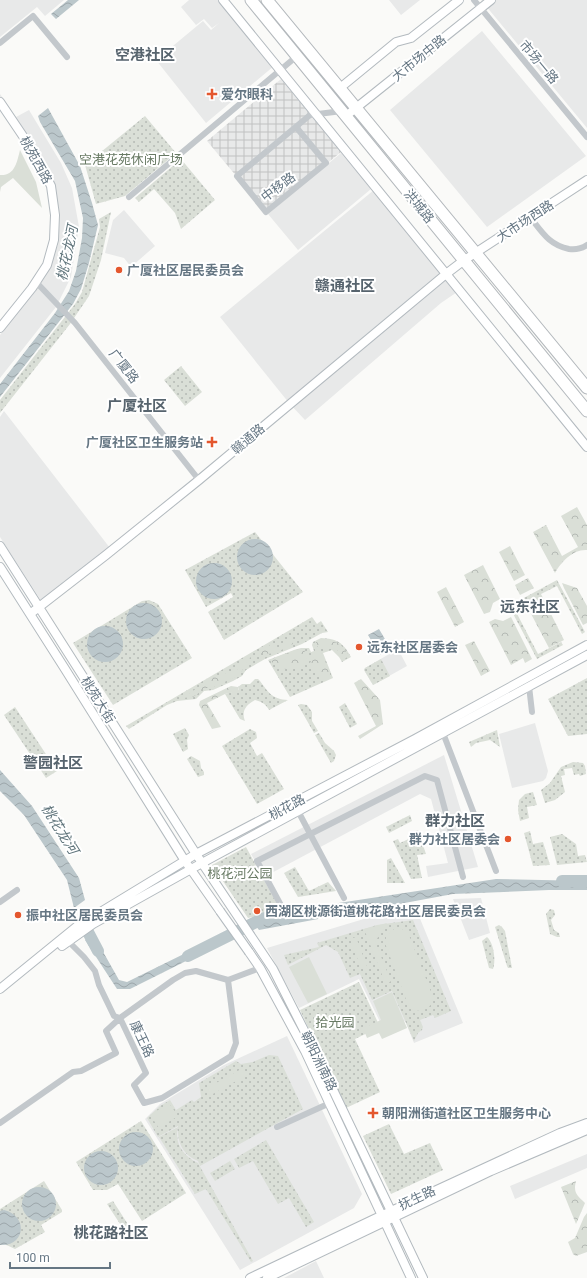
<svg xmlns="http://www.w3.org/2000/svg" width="587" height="1278" viewBox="0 0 587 1278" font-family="Roboto,'Noto Sans SC',sans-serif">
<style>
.built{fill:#e8e9e9}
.industrial{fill:url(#industrial-grid)}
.grass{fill:url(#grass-dots)}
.forest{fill:url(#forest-crowns)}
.garden{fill:#dadfd7}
.water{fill:url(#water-waves)}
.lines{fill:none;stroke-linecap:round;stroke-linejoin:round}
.river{stroke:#bbc7cb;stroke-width:12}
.secondary-casing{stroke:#b3babf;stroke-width:10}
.highway-casing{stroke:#b4b9bd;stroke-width:13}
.street{stroke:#c3c8cc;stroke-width:6}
.secondary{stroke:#fff;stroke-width:8}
.highway{stroke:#fff;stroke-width:11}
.secondary-bridge-casing{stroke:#b3babf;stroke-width:10;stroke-linecap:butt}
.secondary-bridge{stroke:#fff;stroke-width:8}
.poi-dot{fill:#e4572e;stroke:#fff;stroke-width:1.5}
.labels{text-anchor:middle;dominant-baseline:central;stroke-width:4;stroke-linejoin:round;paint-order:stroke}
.street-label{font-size:13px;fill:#657683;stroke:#fff}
.poi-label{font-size:13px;font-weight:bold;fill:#657683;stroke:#fff;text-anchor:start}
.park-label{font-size:13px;fill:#687a64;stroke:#fff}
.water-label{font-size:14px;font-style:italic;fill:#60757c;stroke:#fff}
.quarter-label{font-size:15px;font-weight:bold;fill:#57646e;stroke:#fff}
</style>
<defs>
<pattern id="industrial-grid" width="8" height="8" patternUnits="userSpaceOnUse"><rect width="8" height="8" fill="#e8e9e9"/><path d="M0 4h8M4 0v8" fill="none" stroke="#c0c1c2"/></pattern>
<pattern id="grass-dots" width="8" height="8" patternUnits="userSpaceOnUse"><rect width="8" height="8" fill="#dadfd7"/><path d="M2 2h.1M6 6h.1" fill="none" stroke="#b4b9b4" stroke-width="1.8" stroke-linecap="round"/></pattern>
<pattern id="forest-crowns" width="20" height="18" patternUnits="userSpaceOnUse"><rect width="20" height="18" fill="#dadfd7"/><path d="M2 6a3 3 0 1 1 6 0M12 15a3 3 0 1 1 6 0" fill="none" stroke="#b4b9b4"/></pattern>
<pattern id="water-waves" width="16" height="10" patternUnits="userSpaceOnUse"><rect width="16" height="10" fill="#bbc7cb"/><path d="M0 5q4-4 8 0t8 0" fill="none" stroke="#9ca6aa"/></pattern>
</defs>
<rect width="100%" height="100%" fill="#fafaf8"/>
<path class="built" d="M0,0h64l-19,16 -8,-9 -37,30z
M189,0h29l56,66 -68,57 -50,-63 47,-39 8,9 8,-7 -7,5 -8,-9 -8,6 -15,-18z
M389,0h31l-19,15z
M481,0h106v128z
M482,31l104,125 -99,71 -97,-117z
M0,94l16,23 13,-7 32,53 11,25 7,39 -8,50 -15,30 -56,71v-43l40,-53 18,-37 2,-30 -8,-30 -52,-84z
M341,153l30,36 -73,61 -30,-36z
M380,185l83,103 -22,15 -136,117 -16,-17 -69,-86z
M124,210l31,36 -24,21 -7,-9 -19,-5 8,-33z
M4,411l106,137 -68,54 -42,-65v-120z
M398,649l9,17 -34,19 -9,-15 1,-2z
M535,723l13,48 -2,7 -3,3 -31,7 -13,-54z
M444,755l34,112 -50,10 -2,-11 22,-3 -17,-64 -11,-5 -156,83 -13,-23z
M481,898l9,35 -21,7 -16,-41z
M414,904l49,119 -49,20 -9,-22 -21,9 -25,-51 -60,29 -32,-60z
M287,1036l75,158 -8,14 -114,62 -95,-151 15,-15 64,-39z
M587,1154v14l-72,31 -5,-13z
M316,1261l8,17h-40z"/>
<path class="industrial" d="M281,79l60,73 -74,61 -60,-72z"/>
<path class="grass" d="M145,116l31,37 -51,43 -29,8 -11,-39z
M181,159l34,41 -34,29 -6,-16 -21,-24 -15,13 -4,-4z
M111,212l-10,48 -12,36 -19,28 -70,89v-13l75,-96 7,-12 18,-65 -1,-8z
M181,366l21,26 -17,14 -21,-26z
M255,532l48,60 -79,48 -16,-28 25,-15 -2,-4 -25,14 -21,-37z
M557,580l28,52 -3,2 -25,-48 -16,8 4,8 -14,7 -4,-7 -10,6 -2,2 23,44 23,-12 2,3 -26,14 -28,-53z
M149,600l9,4 34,54 -79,47 -40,-62 69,-42z
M312,617l5,7 4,-3 7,11 -6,1 -20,11 -37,15 -19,11 -4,6 -9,5 -20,9 -9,1 -8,8 -19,2 -10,4 -38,24 -3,-3z
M321,638c16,1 22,4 30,19l-9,5 -3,-5 -7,-7 -9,3 10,25 -43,19 -22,-37 26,-10 7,-2h8l2,4 3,-1 -2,-6 1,-3z
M381,659l9,17 -17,9 -9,-15 1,-2z
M587,678v56l-19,2 -20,-37z
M255,679h3l2,2c9,12 12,18 28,19l-19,10c-3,-6 -7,-8 -14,-10 -9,5 -14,11 -10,21l-5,-2 -15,-25 14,-4 -1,-3 4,-3h8z
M345,703l12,21 -7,4 -11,-21z
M301,704l6,1 5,7v9l6,10 -4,2 -16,-28z
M15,707l42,64 -11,7 -42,-63z
M185,728l4,7 -2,5 1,9 -5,3 -10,-18z
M250,729l6,3 1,6 -7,5 7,13 5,-3 22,36 -27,15 -35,-58z
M497,730l3,17 -10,-7 -14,3 -5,4 -2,-5z
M319,733l6,10 9,8 2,4 -2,6 -3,2 -16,-28z
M191,756l9,5 1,7 3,4v3l-6,2 -11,-18z
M573,762l10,1 2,3 1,8 -6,2 -1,-2 -5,1 -2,-7 -8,1 1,6 -4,1 4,16 -10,8 -10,3 -4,-13 9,-7 11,-16z
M533,792l4,13 -10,2 2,11 -9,3 -2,-11 1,-10 6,-6z
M410,815l2,6 -23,12 -3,-6z
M418,830l8,24 -9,1 5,23 -11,1 -18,-38 5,-2 2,4 15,-7 -2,-4z
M530,831l3,13 10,-2 7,23 -17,1 -9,-33z
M562,834l14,10 2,12 7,-1 2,7 -30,3 -7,-28z
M246,847l35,64 -33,7 -36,-53z
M391,858l14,25h-18v-23z
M295,867l14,24 19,-9 8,9 -38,6 -14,-24z
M550,909l4,1 1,5 -4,5 3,10 5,3 1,4h-3l-7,-3 -4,-20z
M413,920l38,91 -16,7 -2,-3 -13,5 3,7 -1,3 -4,3 -4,8 -22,-50 -20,9 -12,-26 -10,4 -12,-26 -12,-7 -38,20 -4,-10 35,-8 -2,-4 60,-18z
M499,925l3,2 3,4 7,37h-4l-1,-2 -12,-39z
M487,937c7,6 9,24 6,32l-4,-1 -7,-27z
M359,982l21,45 -25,12 25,53 -34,16 -46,-98z
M269,1055l9,1 25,53 -103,57 -2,-5c-16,-6 -21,-20 -20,-35l-20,11 -11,-19 13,-12 10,-6 6,10 16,-10 2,2 7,-5 -2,-14 37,-22 5,3 12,-2z
M141,1121l45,72 -44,28 -24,-37 -11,6h-14l-17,-28z
M389,1124l15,30 26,-11 13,27 -52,24 -28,-58z
M178,1127c-4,16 5,29 20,36l55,98 -2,1 -45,-73 -11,5 -36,-57z
M266,1140l48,82 -8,5 -17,-29 -11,6 -25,-43 -14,7 -5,-9z
M230,1161l5,8 -20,12 -5,-8z
M44,1181l18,29v2l-21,13 4,7 -30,17 -15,-7v-33z
M113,1201l16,25 -5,4 -17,-26z"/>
<path class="forest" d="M577,507l10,18v25c-14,-1 -26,12 -32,23l-22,-41 13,-7 16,31 16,-9 -17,-31z
M510,546l15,29 -11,6 -15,-29z
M483,565l17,34 -7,4 -3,9 -6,2 -20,-39z
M528,578l6,10 -14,7 -5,-10z
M562,583l15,5 10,18v17l-4,2 -19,-37z
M446,587l18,35 -9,5 -18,-35z
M545,602l19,38 -15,8 -20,-38z
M511,617l21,42 -7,4 -2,-5 -12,7 -22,-43 6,-3 8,2z
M290,638l3,6c-12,6 -20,13 -34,8l2,-4h6l3,-3h3l6,3 6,-8z
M326,640c14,2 16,5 23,16l-6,4 -6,-10 -3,-1c-9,-1 -12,3 -19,-5l2,-3z
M474,641l16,30 -9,5 -16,-31z
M298,649l6,1 4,6 -3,8 -6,5 -19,-1 -11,-8z
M316,652l6,2 8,19v5l-7,3 -8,-9 -5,-9z
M252,655l-13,20 -27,13h-7l-5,2c-3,8 -10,7 -18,8l32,-21 24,-8 5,-7z
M361,679l19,21 3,24 -23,15 -2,-3 18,-10 -22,-43z
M231,686l7,1 1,4 -14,3 -18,9 14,24 -9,2 -13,-24 1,-4z
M576,1181c-3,12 1,14 9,22l-9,21 -15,-37z
M587,1213v39l-11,4 -3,-2 -5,-12 7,-4 9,-21z"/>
<path class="garden" d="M20,150l16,32 6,26 -29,-30 -12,9 -1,5v-17c15,1 17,-13 20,-25z
M387,923l-12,19 16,39 -5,4 -22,-56z
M400,928l6,3 3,4 24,62c1,11 -14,18 -22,11 -2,-1 -3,-4 -4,-6l-21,-56v-10l8,-7z
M356,937l12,32 -7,-1 -11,-29z
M309,957l18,37 -19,9 -19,-36z
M392,992l15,36 -25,11 -3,-6 -12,5 -4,-10 18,-8 -8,-19z
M243,1068l4,7 -36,20 -4,-7z
M169,1103l9,13 -19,12 -9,-13z"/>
<path class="water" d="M68,0h11l-23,19 -5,-5z
M48,108l32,58 12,37 6,22 -9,38 -8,26 -8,15 -73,93v-13l55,-71 14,-22 7,-20 6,-33 1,-20 -8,-37 -35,-59 -2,-6z
M237 557a18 18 0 1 1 36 0a18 18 0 1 1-36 0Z
M196 581a18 18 0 1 1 36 0a18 18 0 1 1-36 0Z
M126 621a18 18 0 1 1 36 0a18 18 0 1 1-36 0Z
M87 644a18 18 0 1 1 36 0a18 18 0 1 1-36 0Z
M379,629l12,20 -11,6 -12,-20z
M0,770l32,36 47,72 6,22 -11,8 -7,-28 -43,-65 -24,-24z
M496,879l91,2v9h-38l-96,4 -194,36 -8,-10 9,-5z
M93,934l26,46 8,2 73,-36 4,6 -74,37h-13l-32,-49z
M119 1149a17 17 0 1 1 34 0a17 17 0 1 1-34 0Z
M84 1168a17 17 0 1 1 34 0a17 17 0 1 1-34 0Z
M22 1204a17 17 0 1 1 34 0a17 17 0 1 1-34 0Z
M4,1210c25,6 21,37 -4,35v-34z"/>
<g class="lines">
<path class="river" d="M562,881h25
M88,932l10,19
M188,956l74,-37 7,-2"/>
<g class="secondary-casing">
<path id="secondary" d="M223,0l364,447
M340,88l56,-46 15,-4 48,-38
M0,102l35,52 16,32 4,29 -1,25 -7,25 -15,23 -32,40
M346,116l145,-116
M0,546l196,308 77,115 41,81 109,228
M0,567l65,102 120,192 35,50
M30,614l76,-59 93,-75 247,-206 17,-13 124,-81
M62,946l31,-22 109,-61 385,-208
M249,952l11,16 45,83 106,227
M0,989l76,-62 120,-73 219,-115 172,-94
M250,1278l141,-67 169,-78 27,-10
M267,1278l224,-107 96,-41"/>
</g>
<g class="highway-casing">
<path id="highway" d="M251,0l336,411
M267,0l320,388"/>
</g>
<path class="street" d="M474,0l113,137
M0,43l33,-27 34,41
M296,127l30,36 -60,49 -29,-36 73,-61 32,-4
M129,197l168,-141
M530,217c12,15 19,28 39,32 7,1 12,0 18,-4
M36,282l39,41 124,157
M529,686l3,26
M443,733l53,138
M298,811l46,87
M0,902l17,-12
M283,909l-26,-48 168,-85 12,4 26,97
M68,941l16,16 11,14 4,14 15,31 6,2 53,-38 12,-7 11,-2 32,9
M0,1123l73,-51 8,-1 35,-18 -10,-22 14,-13 26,55 -12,12 10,18 18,-5 69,-42 5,-13 -8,-63 32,-12
M277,1127l53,-24"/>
<use href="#secondary" class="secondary"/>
<use href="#highway" class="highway"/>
<g class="secondary-bridge-casing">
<path id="secondary-bridge" d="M220,911l29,41"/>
</g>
<use href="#secondary-bridge" class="secondary-bridge"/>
</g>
<g class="poi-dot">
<path d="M210 88h4v4h4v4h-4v4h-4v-4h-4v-4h4z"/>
<circle cx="119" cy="270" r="4"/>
<path d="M210 436h4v4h4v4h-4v4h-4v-4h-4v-4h4z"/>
<circle cx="359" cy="647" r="4"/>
<circle cx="508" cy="839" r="4"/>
<circle cx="257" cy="911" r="4"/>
<circle cx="18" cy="915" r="4"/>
<path d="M371 1107h4v4h4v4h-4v4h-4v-4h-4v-4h4z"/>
</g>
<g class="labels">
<g class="street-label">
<text transform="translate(419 58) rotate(-39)">大市场中路</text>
<text transform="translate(539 62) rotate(50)">市场一路</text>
<text transform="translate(36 160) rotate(61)">桃苑西路</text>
<text transform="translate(278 187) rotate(-37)">中移路</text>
<text transform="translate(419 206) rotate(51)">洪城路</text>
<text transform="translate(525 221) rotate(-33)">大市场西路</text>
<text transform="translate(124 366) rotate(52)">广厦路</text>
<text transform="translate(248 439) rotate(-40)">赣通路</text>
<text transform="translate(98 700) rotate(58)">桃苑大街</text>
<text transform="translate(287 807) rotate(-28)">桃花路</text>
<text transform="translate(142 1039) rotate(65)">康王路</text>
<text transform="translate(319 1061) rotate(64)">朝阳洲南路</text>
<text transform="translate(417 1198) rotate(-25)">抚生路</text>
</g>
<g class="poi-label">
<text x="221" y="94">爱尔眼科</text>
<text x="127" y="270">广厦社区居民委员会</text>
<text x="203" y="442" text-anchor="end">广厦社区卫生服务站</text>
<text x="367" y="647">远东社区居委会</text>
<text x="500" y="839" text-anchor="end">群力社区居委会</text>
<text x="265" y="911">西湖区桃源街道桃花路社区居民委员会</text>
<text x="26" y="915">振中社区居民委员会</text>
<text x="382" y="1113">朝阳洲街道社区卫生服务中心</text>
</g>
<g class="park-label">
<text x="131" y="159">空港花苑休闲广场</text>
<text x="240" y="873">桃花河公园</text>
<text x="335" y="1022">拾光园</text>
</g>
<g class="water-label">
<text transform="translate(67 253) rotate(-78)">桃花龙河</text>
<text transform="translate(60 829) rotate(58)">桃花龙河</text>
</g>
<g class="quarter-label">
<text x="145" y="55">空港社区</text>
<text x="345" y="286">赣通社区</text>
<text x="137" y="406">广厦社区</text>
<text x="530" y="607">远东社区</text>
<text x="53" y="763">警园社区</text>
<text x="455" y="821">群力社区</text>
<text x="111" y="1233">桃花路社区</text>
</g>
</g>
<path d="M10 1262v6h100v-6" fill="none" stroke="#657683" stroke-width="2"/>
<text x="16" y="1262" font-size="12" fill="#657683" stroke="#ffffff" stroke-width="3" paint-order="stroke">100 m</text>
</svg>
